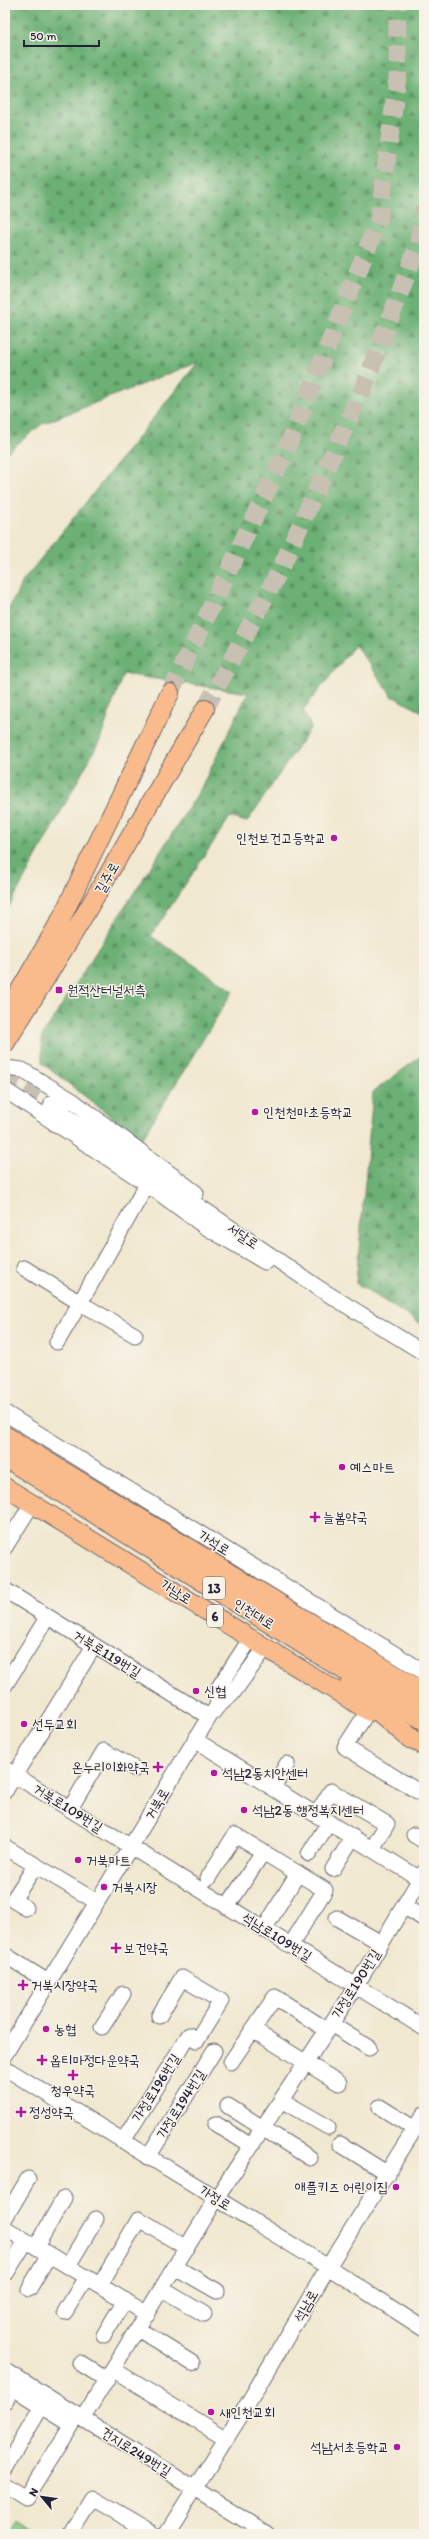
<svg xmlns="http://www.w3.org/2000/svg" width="429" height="2539" viewBox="0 0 429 2539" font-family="Itim,'Poor Story',sans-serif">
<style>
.forest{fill:url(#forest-firs);stroke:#476958}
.park{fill:url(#park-crowns);stroke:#547762}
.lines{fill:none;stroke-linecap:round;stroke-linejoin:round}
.minor-tunnel{stroke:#c8c0b2;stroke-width:15;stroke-dasharray:15 8;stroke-linecap:butt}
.major-tunnel{stroke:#c8c0b2;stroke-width:18;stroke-dasharray:18 9;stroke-linecap:butt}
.minor-casing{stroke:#6a676f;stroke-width:17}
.major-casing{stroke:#6a676f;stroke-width:20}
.highway-casing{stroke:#6a676f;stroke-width:23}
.minor{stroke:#fff;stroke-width:15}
.major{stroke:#fabb8c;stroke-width:18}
.highway{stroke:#fabb8c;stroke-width:21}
.poi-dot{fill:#b5179e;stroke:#f7f3e8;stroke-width:1.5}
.labels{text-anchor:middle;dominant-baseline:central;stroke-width:3;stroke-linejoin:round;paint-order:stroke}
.shield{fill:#f7f3e8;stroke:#62616f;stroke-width:1}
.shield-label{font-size:13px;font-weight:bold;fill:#22223b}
.poi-label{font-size:14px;fill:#22223b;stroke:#f7f3e8;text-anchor:start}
.street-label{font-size:14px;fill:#22223b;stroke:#f7f3e8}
</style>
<defs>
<pattern id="forest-firs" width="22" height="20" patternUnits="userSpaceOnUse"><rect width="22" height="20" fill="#6cb074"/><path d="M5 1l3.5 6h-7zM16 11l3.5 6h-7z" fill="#588f60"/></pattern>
<pattern id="park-crowns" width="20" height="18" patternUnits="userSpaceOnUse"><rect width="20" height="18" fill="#85cc88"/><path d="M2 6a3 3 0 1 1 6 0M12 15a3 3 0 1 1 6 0" fill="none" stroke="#73af76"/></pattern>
</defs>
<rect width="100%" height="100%" fill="#f7f3e8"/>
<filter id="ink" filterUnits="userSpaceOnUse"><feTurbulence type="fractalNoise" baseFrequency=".025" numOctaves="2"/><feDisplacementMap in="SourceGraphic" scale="8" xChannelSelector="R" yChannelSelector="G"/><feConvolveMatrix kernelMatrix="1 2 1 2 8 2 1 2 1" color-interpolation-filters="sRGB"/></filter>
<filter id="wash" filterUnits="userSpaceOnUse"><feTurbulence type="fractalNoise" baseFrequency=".012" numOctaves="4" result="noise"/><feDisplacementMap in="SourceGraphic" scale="16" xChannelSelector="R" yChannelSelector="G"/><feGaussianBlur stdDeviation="0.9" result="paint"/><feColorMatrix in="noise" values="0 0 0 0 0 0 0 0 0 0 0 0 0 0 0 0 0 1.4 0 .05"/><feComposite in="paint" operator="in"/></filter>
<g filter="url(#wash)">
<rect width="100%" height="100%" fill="#f1e8d0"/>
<path class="forest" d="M5,5h419v708l-32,-17 -37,-51 -52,65 8,17 -64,95 -17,-5 -79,119 82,55 -92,149 -99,-77v-27l158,-246 48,-97 -125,-19 -23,66 -95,174v-298l18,-35 175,-219 -156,62 -37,30z
M424,1054v272l-68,-43 17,-191z"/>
<path class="park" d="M15,2519l22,15h-31z"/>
</g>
<g filter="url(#ink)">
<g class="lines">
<path class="minor-tunnel" d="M5,1078l56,35"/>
<path class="major-tunnel" d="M170,693l115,-240 94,-234 19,-145 -1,-69
M205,709l75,-139 85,-186 53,-139 6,-38"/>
<g class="minor-casing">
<path id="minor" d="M5,1068l17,2 51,31 123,92
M5,1090l142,94 57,42 61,36
M64,1114l256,175 104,64
M55,1124l-6,-11 3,-10 21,-2
M24,1268l56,35 67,-119
M57,1342l23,-39 55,32
M5,1413l419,259
M5,1547l27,-43
M5,1590l204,127
M5,1685l42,-67
M217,1707l2,-20 32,-49
M368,1711l-23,36 79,48
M195,1740l225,139
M5,1769l419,259
M273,1788l14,-24
M5,1791l89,-145
M70,1809l34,-58 31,18
M316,1815l15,-24 56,33 -15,25
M414,1835l10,6
M5,1847l92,55
M263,1852l62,38 -30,48
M309,1854l20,-32
M333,1869l20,-32
M208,1878l27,-43 28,17 -36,55
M404,1906l20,13
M26,1908l-13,-8 23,-35
M337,1918l44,25
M269,1921l29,-48
M5,1955l43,27
M159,2016l23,-38 39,23 -24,39
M331,2024l38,24
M102,2027l21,-33
M253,2030l86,53
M5,2054l204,-337 8,-10 15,-13 34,-47
M231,2062l44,-65 52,33
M5,2068l323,199 96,62
M281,2100l47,27
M228,2106l82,52
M380,2107l35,22
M216,2124l35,22
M123,2141l66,-106
M340,2144l48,30
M148,2157l66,-106
M5,2218l23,-39
M5,2228l142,86
M36,2247l28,-49
M68,2266l28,-47
M175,2267l42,24
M7,2272l19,-31
M100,2285l39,-66 48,29
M29,2289l20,-34
M162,2289l42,25
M65,2312l21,-35
M138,2329l54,34
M104,2335l21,-35
M80,2363l27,17
M5,2370l262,164
M114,2370l112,69
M5,2401l8,-13 59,37 -46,73 -21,-13
M83,2418l133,-219 140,-213 68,-114
M5,2468l41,-69
M70,2534l22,-36 62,36
M166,2534l75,-119 87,-148 96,-153"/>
</g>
<g class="major-casing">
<path id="major" d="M5,1016l55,-95 110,-228
M5,1044l70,-113 130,-222
M5,1487l365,225
M399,1730l25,16"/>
</g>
<g class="highway-casing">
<path id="highway" d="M5,1437l419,257
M5,1456l419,263
M350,1686l61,52"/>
</g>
<use href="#minor" class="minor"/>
<use href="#major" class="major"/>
<use href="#highway" class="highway"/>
</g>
</g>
<g class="poi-dot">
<circle cx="334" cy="838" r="4"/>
<rect x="55" y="986" width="8" height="8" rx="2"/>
<circle cx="255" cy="1112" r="4"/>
<circle cx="342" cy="1467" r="4"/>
<path d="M313 1511h4v4h4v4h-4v4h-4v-4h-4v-4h4z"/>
<circle cx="196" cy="1691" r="4"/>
<circle cx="24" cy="1724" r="4"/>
<path d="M156 1761h4v4h4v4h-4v4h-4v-4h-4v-4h4z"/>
<circle cx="214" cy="1773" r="4"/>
<circle cx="244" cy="1810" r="4"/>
<circle cx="78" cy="1860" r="4"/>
<circle cx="104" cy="1887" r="4"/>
<path d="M114 1942h4v4h4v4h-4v4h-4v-4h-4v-4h4z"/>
<path d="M21 1979h4v4h4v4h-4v4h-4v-4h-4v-4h4z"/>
<circle cx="46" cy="2029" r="4"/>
<path d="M40 2054h4v4h4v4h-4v4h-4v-4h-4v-4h4z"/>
<path d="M71 2069h4v4h4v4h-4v4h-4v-4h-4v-4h4z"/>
<path d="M19 2106h4v4h4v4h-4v4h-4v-4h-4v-4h4z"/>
<circle cx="396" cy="2187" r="4"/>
<circle cx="211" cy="2412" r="4"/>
<circle cx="397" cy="2447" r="4"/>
</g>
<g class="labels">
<g class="shield">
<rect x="203" y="1577" width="22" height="22" rx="3"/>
<rect x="207" y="1605" width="16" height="22" rx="3"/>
</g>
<g class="shield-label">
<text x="214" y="1588">13</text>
<text x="215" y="1616">6</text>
</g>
<g class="poi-label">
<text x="326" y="838" text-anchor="end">인천보건고등학교</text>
<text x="67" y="990">원적산터널서측</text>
<text x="263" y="1112">인천천마초등학교</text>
<text x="350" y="1467">예스마트</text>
<text x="323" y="1517">늘봄약국</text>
<text x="204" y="1691">신협</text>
<text x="32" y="1724">선두교회</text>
<text x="150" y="1767" text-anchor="end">온누리이화약국</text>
<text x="222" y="1773">석남2동치안센터</text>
<text x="252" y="1810">석남2동 행정복지센터</text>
<text x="86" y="1860">거북마트</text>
<text x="112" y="1887">거북시장</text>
<text x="124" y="1948">보건약국</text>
<text x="31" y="1985">거북시장약국</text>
<text x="54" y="2029">농협</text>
<text x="50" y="2060">옵티마정다운약국</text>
<text x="73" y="2090" text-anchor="middle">청우약국</text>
<text x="29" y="2112">정성약국</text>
<text x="388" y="2187" text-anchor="end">애플키즈 어린이집</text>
<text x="219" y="2412">새인천교회</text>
<text x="389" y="2447" text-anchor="end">석남서초등학교</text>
</g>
<g class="street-label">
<text transform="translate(107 878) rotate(-60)">길주로</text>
<text transform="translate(243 1236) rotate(34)">서달로</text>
<text transform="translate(214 1543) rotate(32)">가석로</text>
<text transform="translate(176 1592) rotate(32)">가남로</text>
<text transform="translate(254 1614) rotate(32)">인천대로</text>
<text transform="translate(107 1654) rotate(32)">거북로119번길</text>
<text transform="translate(157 1804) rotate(-59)">거북로</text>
<text transform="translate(68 1808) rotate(32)">거북로109번길</text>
<text transform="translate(277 1937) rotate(32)">석남로109번길</text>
<text transform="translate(356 1984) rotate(-58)">가정로190번길</text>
<text transform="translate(156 2088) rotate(-58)">가정로196번길</text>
<text transform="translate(181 2104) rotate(-58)">가정로194번길</text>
<text transform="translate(215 2198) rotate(32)">가정로</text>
<text transform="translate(306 2306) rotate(-60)">석남로</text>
<text transform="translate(136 2452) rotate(32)">건지로249번길</text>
</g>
</g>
<rect width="429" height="2539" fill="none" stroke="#f7f3e8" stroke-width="20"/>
<g transform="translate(42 2497) rotate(299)" stroke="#f7f3e8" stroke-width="3" paint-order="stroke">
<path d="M0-3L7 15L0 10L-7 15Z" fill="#22223b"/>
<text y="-6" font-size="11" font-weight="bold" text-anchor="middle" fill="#22223b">N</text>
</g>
<path d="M24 40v6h75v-6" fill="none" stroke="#22223b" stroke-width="2"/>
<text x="30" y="40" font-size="12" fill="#22223b" stroke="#f7f3e8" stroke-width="3" paint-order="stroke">50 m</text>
</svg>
